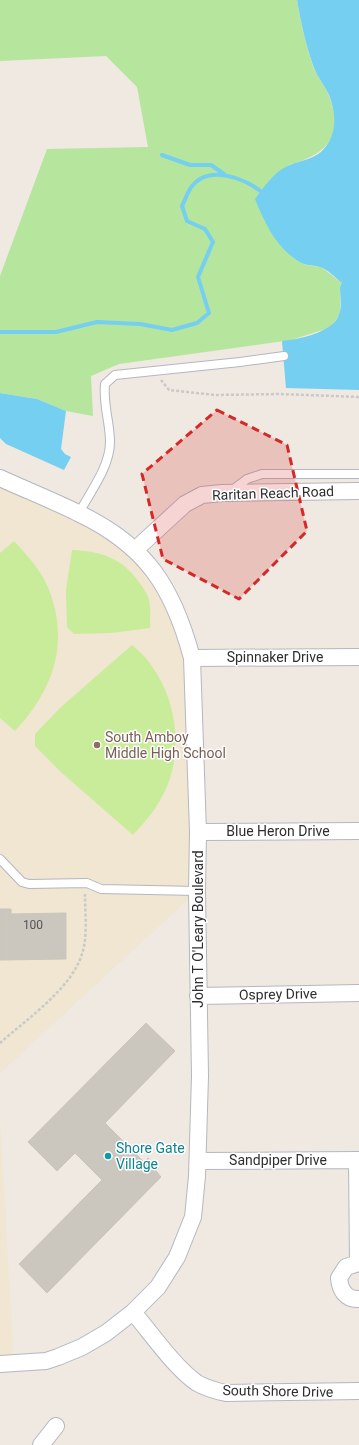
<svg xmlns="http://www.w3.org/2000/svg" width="359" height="1445" viewBox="0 0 359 1445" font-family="Roboto,sans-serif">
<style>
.education{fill:#f0e6d1}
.green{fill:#b6e59e}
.pitch{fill:#c9ec9a}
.water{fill:#75cff0}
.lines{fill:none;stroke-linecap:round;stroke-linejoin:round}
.stream{stroke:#75cff0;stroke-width:4}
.building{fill:#cbc7bf;stroke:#cbc5ba}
.service-casing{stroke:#b4b7c1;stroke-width:10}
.minor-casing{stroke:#b4b7c1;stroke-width:18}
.path{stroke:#c9c9c9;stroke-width:2.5;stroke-dasharray:3 2;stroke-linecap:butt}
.service{stroke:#fff;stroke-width:8}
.minor{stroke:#fff;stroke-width:16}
.marked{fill:#d62828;fill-opacity:0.2;stroke:#d62828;stroke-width:3;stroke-dasharray:8 5;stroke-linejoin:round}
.education-dot{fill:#8d6e63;stroke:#fff;stroke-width:1.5}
.culture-dot{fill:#0f9aa8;stroke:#fff;stroke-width:1.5}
.labels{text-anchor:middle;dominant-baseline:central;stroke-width:3;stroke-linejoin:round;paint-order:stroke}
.number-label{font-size:12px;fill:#555452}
.street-label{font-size:14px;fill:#2e2e2e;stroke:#fff}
.education-label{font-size:14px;fill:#785e54;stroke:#fff;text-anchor:start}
.culture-label{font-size:14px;fill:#0d838f;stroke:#fff;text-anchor:start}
</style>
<rect width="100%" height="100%" fill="#efe9e1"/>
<path class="education" d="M0,478l135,72 50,81 12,260 -197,182z
M0,1120l14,243 -14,1z"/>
<path class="green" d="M0,0h297c4,23 9,47 17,69 4,9 11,17 15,27 16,41 -3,58 -40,69l-25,55 13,21 17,17 12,7 15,2 21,16 -2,4v28l-11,13 -38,12 -172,24 -28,12 2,40 -27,-5 -29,-12 -37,-6v-117l47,-127 101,-2 -11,-60 -31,-31 -106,5z"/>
<path class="pitch" d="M14,541c12,13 25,27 33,44 24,56 7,104 -32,146l-15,-13v-165z
M72,550c28,1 50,8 66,31 4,5 10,13 11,19 2,9 1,18 1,28l-39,5 -37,1 -7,-7 -1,-37z
M132,645c7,6 14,12 19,20 26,35 33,88 13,128 -8,16 -19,29 -31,42l-71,-62 -27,-27v-12l26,-27z"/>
<path class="water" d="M297,0h62v390l-73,-2 -4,-47c17,-2 50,-8 57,-26 3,-7 1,-20 1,-28l2,-4c-6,-5 -15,-14 -22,-16 -5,-2 -11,-1 -16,-3 -26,-12 -39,-40 -49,-65 10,-13 19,-28 35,-34 10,-4 22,-6 31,-13 16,-15 16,-37 8,-57 -4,-9 -11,-17 -15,-27 -8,-22 -13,-45 -17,-68z
M0,393l37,6 29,12 -5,38 4,5 6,3 -7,13 -58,-26 -6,-6z"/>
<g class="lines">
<path class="stream" d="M162,155l28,10h21l13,9
M0,332h56l41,-10 43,2 32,6 25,-7 12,-10 -11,-36 15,-35 -8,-13 -18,-8 -5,-15c3,-6 5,-12 8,-17 17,-26 56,-11 74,5"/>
</g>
<path class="building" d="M0,909h11v5l55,-1v46l-66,1z
M146,1023l29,28 -70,72 39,39 4,-4 11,10 -3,3 5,6 -114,116 -28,-29 83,-84 -27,-27 -18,18 -29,-29z"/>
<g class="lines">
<g class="service-casing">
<path id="service" d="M231,491l16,-12 15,-5h97
M79,513c11,-21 31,-46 31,-71 0,-20 -7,-36 -5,-58l10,-9 125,-13 44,-6
M0,859l22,23 7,2 58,-1 14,6 96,2"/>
</g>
<g class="minor-casing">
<path id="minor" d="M0,478c26,12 52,22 78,35 68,32 95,74 114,145l6,174 -1,59 3,185 -3,100 -4,41 -16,40 -19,30 -25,25 -27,21 -24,14 -24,10 -12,4 -46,3
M135,550l50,-46 17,-9 20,-2 137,-2
M192,658l167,-1
M198,832l161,-1
M198,996l161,-3
M357,1160l1,103
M198,1161l161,-1
M359,1263l-13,4 -7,11c1,12 7,22 20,21
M133,1312c18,21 42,56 64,71 9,5 19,8 29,10l133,-2
M41,1445l15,-19"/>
</g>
<path class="path" d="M161,380l8,10 46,5 65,-1 79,3
M0,1043c27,-24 71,-54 82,-89 6,-19 3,-41 3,-60"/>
<use href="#service" class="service"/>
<use href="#minor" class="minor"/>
</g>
<path class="marked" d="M217,410l70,35 20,86 -68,68 -76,-40 -21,-85z"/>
<circle class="education-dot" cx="97" cy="745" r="4"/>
<circle class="culture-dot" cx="108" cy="1156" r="4"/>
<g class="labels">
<g class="number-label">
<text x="33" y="925">100</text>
</g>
<g class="street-label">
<text transform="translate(273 493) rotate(-2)">Raritan Reach Road</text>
<text x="275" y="657">Spinnaker Drive</text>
<text x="278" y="831">Blue Heron Drive</text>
<text transform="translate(198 929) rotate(-90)">John T O'Leary Boulevard</text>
<text transform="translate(278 994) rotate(-1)">Osprey Drive</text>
<text x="278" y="1160">Sandpiper Drive</text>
<text transform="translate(278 1391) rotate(1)">South Shore Drive</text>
</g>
<g class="education-label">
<text x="105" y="737">South Amboy<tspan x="105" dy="16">Middle High School</tspan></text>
</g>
<g class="culture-label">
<text x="116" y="1148">Shore Gate<tspan x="116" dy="16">Village</tspan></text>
</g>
</g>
</svg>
